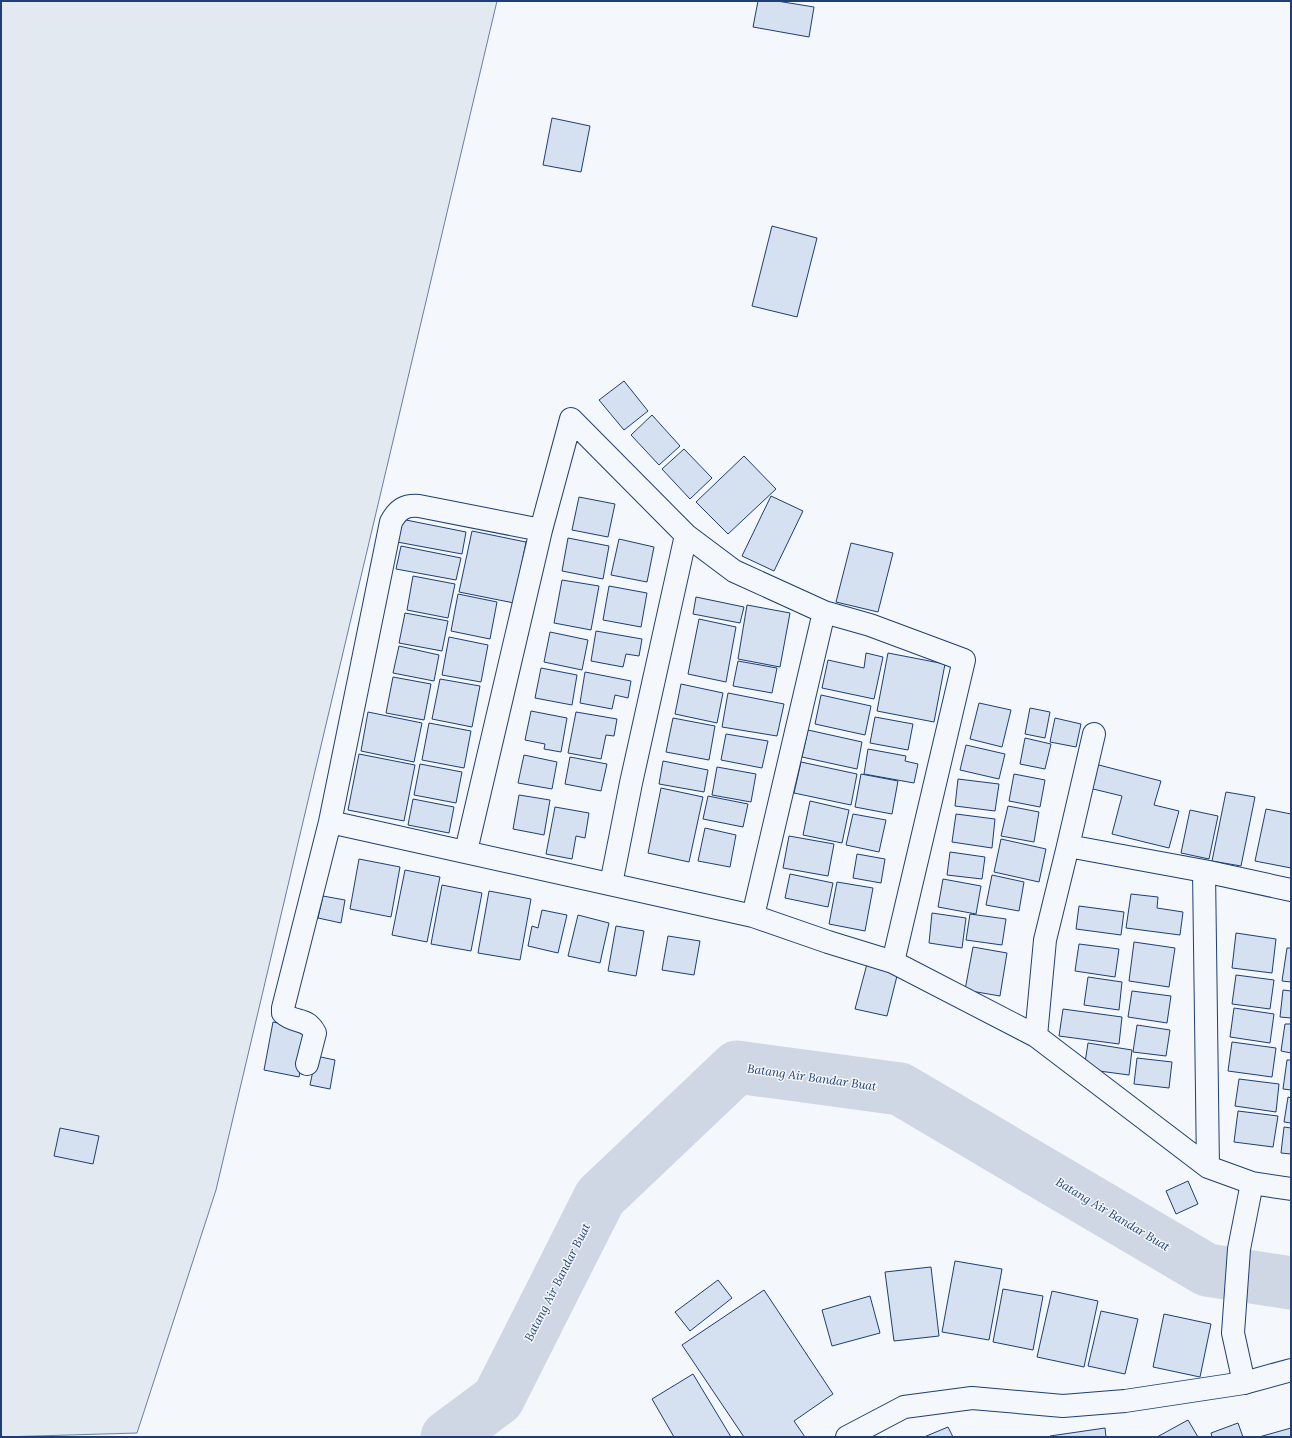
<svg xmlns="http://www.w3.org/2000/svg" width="1292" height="1438" viewBox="0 0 1292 1438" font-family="Lora,serif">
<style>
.green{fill:#e3e9f0;stroke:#687fa3}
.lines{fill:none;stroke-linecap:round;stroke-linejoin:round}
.river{stroke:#cfd7e4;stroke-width:53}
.building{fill:#d5e0f0;stroke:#1d3f73}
.street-casing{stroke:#1d3f73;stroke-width:24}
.secondary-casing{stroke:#1d3f73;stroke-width:24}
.street{stroke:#f4f7fb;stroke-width:22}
.secondary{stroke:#f4f7fb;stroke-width:22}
.labels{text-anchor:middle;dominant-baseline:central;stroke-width:3;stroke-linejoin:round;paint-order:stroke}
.water-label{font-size:12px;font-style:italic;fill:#1d3f73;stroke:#f4f7fb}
</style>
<rect width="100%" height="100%" fill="#f4f7fb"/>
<path class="green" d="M1,1h496l-281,1189 -79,243 -136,4z"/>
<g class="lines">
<path class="river" d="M447,1437l51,-38 102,-202 137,-130 163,22 307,181 84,13"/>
</g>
<path class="building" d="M758,1h19l37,6 -5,30 -56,-10z
M552,118l38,8 -9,46 -38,-7z
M772,226l45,12 -20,79 -45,-11z
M624,381l24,30 -24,19 -25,-30z
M652,415l28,31 -21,19 -28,-30z
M684,449l28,29 -22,21 -28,-30z
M744,456l32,33 -48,45 -32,-32z
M771,496l32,15 -29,60 -32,-15z
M579,497l36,7 -7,33 -36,-7z
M401,519l65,13 -4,22 -65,-12z
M472,531l54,11 -12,61 -55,-11z
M568,538l41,8 -6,33 -41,-8z
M619,539l35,8 -7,35 -36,-7z
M851,543l42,10 -15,59 -42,-10z
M401,546l60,12 -5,22 -60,-11z
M413,576l42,8 -7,34 -41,-8z
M562,580l37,6 -8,44 -37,-7z
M609,586l38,7 -6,34 -38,-7z
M458,594l39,8 -7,37 -39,-8z
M696,597l48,10 -4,16 -47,-9z
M747,605l43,8 -10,54 -42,-8z
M405,613l43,8 -6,30 -43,-8z
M699,619l37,8 -10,55 -38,-8z
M596,631l46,8 -3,17 -13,-2 -3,13 -32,-6z
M550,632l38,8 -6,30 -38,-8z
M449,637l39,8 -7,37 -39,-7z
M399,646l40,9 -5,26 -41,-8z
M866,653l17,4 -9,42 -52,-11 6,-28 36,8z
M888,653l57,11 -11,58 -57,-11z
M738,661l39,7 -5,25 -39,-7z
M541,668l36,7 -5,30 -37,-7z
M585,672l46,9 -3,17 -13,-3 -3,14 -32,-6z
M393,677l38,7 -7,36 -38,-7z
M440,679l40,7 -8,41 -40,-8z
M681,684l42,9 -6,30 -42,-9z
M728,693l56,11 -7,32 -55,-9z
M821,695l50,11 -6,29 -50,-11z
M979,703l32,7 -9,37 -32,-8z
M1030,708l20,4 -5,26 -20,-4z
M531,711l36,7 -6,34 -17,-3 1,-5 -20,-4z
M368,712l54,11 -8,39 -53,-11z
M576,712l41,7 -3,17 -8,-1 -5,24 -33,-6z
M875,717l38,7 -5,26 -38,-7z
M673,718l42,8 -6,34 -43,-8z
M1055,718l26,6 -5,23 -26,-5z
M429,723l42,8 -7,37 -42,-8z
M808,730l54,12 -5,27 -55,-12z
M726,734l42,7 -6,27 -41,-8z
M1025,738l26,6 -6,25 -25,-5z
M966,745l39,9 -6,25 -39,-9z
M868,749l38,7 -1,5 13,3 -4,19 -50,-9z
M359,754l56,11 -11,56 -56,-11z
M524,755l33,7 -5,27 -34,-6z
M570,757l37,7 -6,27 -36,-7z
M663,761l45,9 -4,22 -45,-8z
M801,762l56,12 -6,31 -57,-12z
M420,764l42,8 -6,31 -42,-8z
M1095,764l66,17 -7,24 25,6 -10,37 -57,-14 10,-38 -33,-8z
M717,767l39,7 -5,28 -39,-7z
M861,774l37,7 -6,33 -37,-7z
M1014,774l31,6 -5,27 -31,-6z
M958,779l41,5 -4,27 -40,-5z
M661,788l42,9 -14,65 -41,-9z
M1226,792l29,5 -14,69 -29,-5z
M519,795l31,5 -6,35 -31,-6z
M708,796l40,8 -5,23 -40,-8z
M413,799l41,8 -5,26 -41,-8z
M810,801l39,9 -7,33 -39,-8z
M1008,806l31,6 -5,30 -33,-6z
M555,807l34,6 -4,25 -9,-2 -4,23 -26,-5z
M1266,809l25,5v54l-36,-7z
M1190,810l28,6 -9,43 -28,-6z
M853,814l33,6 -7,32 -33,-7z
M956,814l39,5 -3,29 -40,-6z
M705,828l31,7 -6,32 -32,-6z
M789,836l45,8 -6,32 -45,-8z
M1001,839l45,10 -7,33 -45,-10z
M950,852l35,5 -3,22 -35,-4z
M857,854l28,5 -4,24 -28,-5z
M359,859l41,8 -9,50 -41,-8z
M405,870l35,7 -13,65 -35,-7z
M790,874l43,9 -5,24 -43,-9z
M992,875l32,7 -5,29 -33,-6z
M943,879l38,7 -5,28 -38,-7z
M837,882l36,6 -8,43 -36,-7z
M442,885l40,8 -11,58 -40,-7z
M489,891l42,8 -11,61 -42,-7z
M1131,894l27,3 -1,11 26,4 -3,23 -54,-7z
M323,896l22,4 -4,23 -23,-5z
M1079,906l45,6 -3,23 -45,-6z
M542,910l25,5 -9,38 -30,-7 4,-20 6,2z
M932,913l34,5 -4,30 -33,-5z
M970,914l36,5 -4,26 -36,-5z
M578,915l31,8 -9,40 -32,-7z
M616,926l28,5 -8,45 -28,-5z
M1236,933l40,6 -4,34 -40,-5z
M668,936l32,5 -6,34 -32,-5z
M1134,942l41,6 -6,39 -40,-6z
M1079,944l40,5 -4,28 -40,-6z
M973,947l34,6 -7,43 -35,-6z
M1287,948h4v34l-9,-1z
M867,964l31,8 -11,44 -32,-7z
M1236,975l38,5 -4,29 -38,-5z
M1088,977l34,5 -3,28 -35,-5z
M1283,990l8,1v27l-11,-1z
M1132,991l39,5 -4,27 -39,-6z
M1234,1008l40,6 -4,29 -40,-6z
M1063,1009l59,8 -3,27 -60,-8z
M273,1022l36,7 -10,48 -35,-7z
M1285,1024h6v29l-10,-2z
M1137,1025l33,5 -4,26 -33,-4z
M1232,1042l44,6 -4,29 -44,-6z
M1088,1043l44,7 -3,25 -45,-6z
M316,1056l19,4 -5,29 -20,-4z
M1137,1058l35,4 -3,26 -35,-4z
M1287,1060h4v30l-8,-1z
M1239,1079l40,5 -3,28 -41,-6z
M1288,1097l3,1v25l-7,-1z
M1238,1111l40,5 -5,31 -39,-5z
M1284,1127l7,1v26l-10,-1z
M60,1128l39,8 -6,28 -39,-8z
M1188,1181l10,23 -22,10 -10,-23z
M955,1261l47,8 -13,71 -47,-8z
M931,1267l8,69 -45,5 -9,-69z
M718,1280l14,18 -42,33 -15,-19z
M1003,1289l40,7 -10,54 -40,-8z
M764,1290l69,104 -39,27 11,16h-61l-62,-92z
M1052,1291l46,10 -14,66 -47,-10z
M870,1296l10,37 -48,13 -10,-36z
M1101,1311l37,8 -13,55 -37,-8z
M1164,1314l47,10 -11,53 -47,-10z
M693,1374l38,63h-57l-22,-38z
M1188,1420l10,17h-41z
M1238,1423l5,14h-31l-1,-4z
M948,1427l5,10h-29z
M1105,1428l1,9h-56v-1z
M1291,1428v9h-32z"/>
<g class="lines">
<g class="street-casing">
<path id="street" d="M1094,734l-26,112 136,25 87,19
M330,822l423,94 75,26 65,20 143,74 172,131 44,16 39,6
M466,851l75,-321 30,-111 115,116 48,36 90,41 46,13 94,35 -71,302
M1204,871l4,296
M611,884l20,-101 55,-248
M753,916l71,-304
M1036,1036l9,-96 23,-94
M307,1064l8,-31c-8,-16 -20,-9 -32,-20v-5l47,-186 61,-300c7,-13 14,-17 28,-16l122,24
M1244,1383l-11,-50 6,-84 13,-66"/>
</g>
<g class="secondary-casing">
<path id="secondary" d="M847,1437l57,-30 68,-9 91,8 62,-5 119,-18 47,-13"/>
</g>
<use href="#street" class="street"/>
<use href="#secondary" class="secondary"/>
</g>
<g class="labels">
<g class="water-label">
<text transform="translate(812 1077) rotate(8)">Batang Air Bandar Buat</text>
<text transform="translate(1113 1214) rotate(31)">Batang Air Bandar Buat</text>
<text transform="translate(557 1282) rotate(-63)">Batang Air Bandar Buat</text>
</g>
</g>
<rect width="1292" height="1438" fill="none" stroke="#1d3f73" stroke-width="4"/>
</svg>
